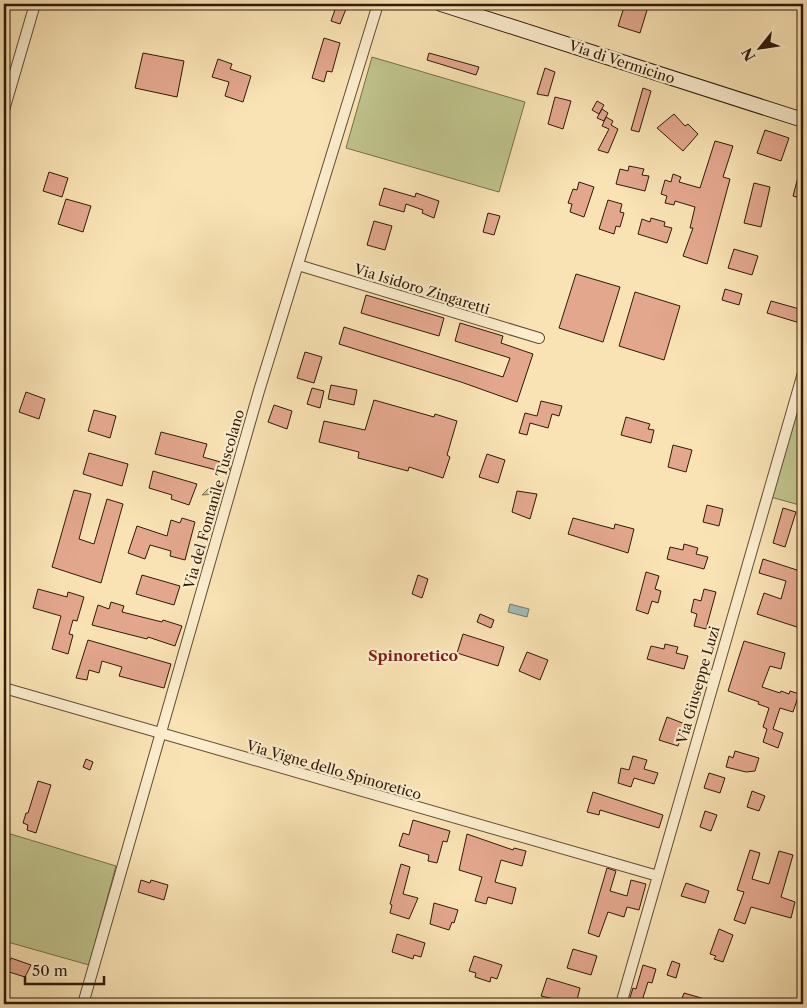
<svg xmlns="http://www.w3.org/2000/svg" width="807" height="1008" viewBox="0 0 807 1008" font-family="'Libre Caslon Text',serif">
<style>
.green{fill:#bfc38c;stroke:#786e4a}
.water{fill:#a1bcb6;stroke:#747b70}
.building{fill:#e3a78e;stroke:#301a07}
.lines{fill:none;stroke-linecap:round;stroke-linejoin:round}
.minor-casing{stroke:#624c32;stroke-width:12}
.secondary-casing{stroke:#301a07;stroke-width:16}
.minor{stroke:#fbedce;stroke-width:10}
.secondary{stroke:#fbedce;stroke-width:14}
.labels{text-anchor:middle;dominant-baseline:central;stroke-width:4.5;stroke-linejoin:round;paint-order:stroke}
.street-label{font-size:14px;fill:#301a07;stroke:#fbedce}
.neighbourhood-label{font-size:15px;font-weight:bold;fill:#7a1f14;stroke:#fbedce}
</style>
<rect width="100%" height="100%" fill="#f9e3b4"/>
<filter id="stains"><feTurbulence type="fractalNoise" baseFrequency=".004" numOctaves="4"/><feColorMatrix values="0 0 0 0 .2 0 0 0 0 .09 0 0 0 0 .02 0 0 0 .5 -.17"/></filter>
<radialGradient id="worn" r=".72"><stop offset=".6" stop-color="#630" stop-opacity="0"/><stop offset="1" stop-color="#630" stop-opacity=".3"/></radialGradient>
<path class="green" d="M372,57l153,45 -26,90 -153,-44z
M803,373v133l-36,-10z
M210,487l7,2 4,6 -2,5h-4l-1,-6 -12,1z
M4,832l112,34 -27,99 -85,-24z"/>
<path class="water" d="M510,604l19,5 -2,8 -19,-5z"/>
<path class="building" d="M337,4h11l-8,20 -9,-3z
M625,4l23,3 -8,26 -22,-7z
M324,38l16,5 -8,29 -5,-1 -3,11 -12,-4z
M143,53l41,8 -7,36 -42,-9z
M429,53l50,14 -3,8 -49,-15z
M218,59l14,5 -2,5 21,7 -8,26 -18,-6 4,-14 -17,-5z
M545,68l10,4 -7,24 -11,-2z
M643,88l8,3 -12,41 -8,-2z
M555,97l16,4 -8,28 -15,-5z
M597,101l7,4 -5,9 -7,-4z
M602,109l6,4 -4,8 -7,-3z
M674,114l11,12 3,-2 10,10 -15,17 -26,-23z
M606,117l7,4 -2,4 7,4 -10,24 -10,-3 11,-21 -7,-3z
M765,130l24,8 -8,23 -24,-8z
M715,141l18,5 -10,31 7,2 -23,85 -24,-8 10,-28h-3l5,-21 -20,-6 -1,4 -9,-2 2,-7 -6,-2 4,-14 6,2 2,-8 8,3 -2,5 21,6z
M629,166l15,3 -2,6 7,1 -4,15 -29,-7 4,-15 8,2z
M801,166h2v33l-10,-3z
M49,172l19,6 -6,19 -19,-6z
M579,182l15,5 -10,30 -14,-5 2,-8 -4,-1 5,-14 4,1z
M754,183l16,4 -9,40 -17,-4z
M384,188l31,9 1,-4 23,8 -5,17 -12,-5 1,-3 -17,-6 -2,8 -25,-7z
M66,199l25,7 -8,26 -25,-8z
M608,200l14,4 -2,8 4,1 -4,14 -4,-1 -2,8 -15,-5z
M488,213l12,3 -6,19 -11,-3z
M651,218l14,4 -1,4 8,2 -5,15 -29,-9 4,-15 8,3z
M374,221l18,5 -7,24 -18,-5z
M734,249l24,7 -6,19 -24,-7z
M576,274l44,13 -17,55 -44,-14z
M725,289l17,5 -3,11 -17,-5z
M635,292l45,14 -16,54 -45,-14z
M366,295l78,23 -5,18 -78,-23z
M771,301l32,9v14l-36,-11z
M460,323l43,13 -2,7 32,11 -16,48 -56,-20 -122,-38 5,-17 159,50 7,-19 -55,-17z
M305,352l17,5 -8,26 -17,-5z
M331,385l26,5 -3,15 -26,-6z
M312,388l12,3 -4,17 -13,-4z
M26,392l19,7 -6,20 -20,-7z
M374,400l60,17 1,-3 22,7 -10,34 3,2 -7,21 -34,-11 -1,4 -50,-13 1,-6 -40,-10 5,-21 41,9z
M541,401l21,5 -3,10 -7,-2 -4,14 -18,-5 -3,12 -8,-2 6,-20 12,3z
M274,405l18,6 -5,18 -19,-7z
M94,410l22,6 -6,22 -22,-7z
M626,417l24,7 -2,5 6,1 -3,13 -30,-8z
M161,432l46,12 -4,13 28,8 -3,8 -73,-19z
M673,445l19,5 -6,22 -18,-5z
M89,453l39,11 -6,22 -39,-12z
M487,454l18,6 -7,23 -19,-6z
M153,471l44,13 -8,21 -18,-6 1,-4 -23,-7z
M74,490l17,4 -12,45 15,5 13,-45 16,5 -22,79 -49,-16z
M517,491l20,3 -7,25 -18,-7z
M707,505l16,4 -4,17 -16,-4z
M783,508l13,4 -11,35 -12,-4z
M182,518l13,4 -10,38 -15,-4 1,-5 -21,-6 -5,14 -17,-6 9,-27 30,10 4,-16 9,3z
M573,518l41,11 1,-5 19,5 -6,24 -60,-19z
M684,544l14,4 -2,6 12,3 -4,12 -37,-10 3,-12 13,3z
M763,559l40,13 -2,14h2v43l-46,-15 7,-21 17,6 5,-18 -27,-8z
M646,572l13,4 -4,13 6,2 -3,12 -6,-2 -4,13 -12,-4z
M142,575l38,11 -6,19 -38,-11z
M418,575l10,4 -6,19 -10,-4z
M38,589l29,8 1,-5 16,5 -7,24 -4,-1 -4,14 4,1 -5,19 -16,-5 9,-33 -28,-8z
M704,589l12,3 -10,37 -12,-3 3,-12 -6,-2 3,-13 7,2z
M111,602l13,4 -2,6 40,10 1,-2 19,6 -7,20 -27,-9 -1,2 -55,-14 6,-20 11,4z
M480,614l14,6 -3,8 -14,-6z
M463,634l41,13 -6,19 -41,-13z
M88,640l83,24 -7,24 -45,-12 3,-9 -20,-6 -3,12 -10,-3 -2,10 -11,-2z
M744,641l41,12 -4,16 -11,-3 -8,21 18,6 1,-2 8,3 1,-3 9,3 -6,18 -13,-4 -7,21 10,4 -5,15 -15,-6 4,-13 -4,-2 6,-19 -11,-4 1,-2 -31,-11z
M665,644l13,3 -2,6 12,3 -4,13 -37,-10 4,-13 13,3z
M527,652l21,8 -8,20 -21,-9z
M667,717l18,7 -7,22 -19,-6z
M735,751l24,7 -4,13 -9,1 -20,-5 3,-11 4,2z
M633,756l14,4 -3,9 14,4 -4,11 -20,-6 -3,9 -13,-4 3,-15 8,2z
M86,759l7,3 -3,8 -7,-3z
M709,773l16,5 -5,15 -16,-5z
M38,781l13,4 -15,48 -9,-3 1,-5 -5,-2 3,-10h2z
M752,791l13,5 -6,15 -12,-4z
M593,792l70,23 -4,13 -59,-18 -1,5 -12,-3z
M705,811l12,4 -6,16 -11,-4z
M413,820l37,11 -3,11 -4,-1 -6,22 -9,-2 1,-6 -30,-9 4,-13 6,2z
M467,834l46,16 1,-2 12,3 -4,15 -21,-6 -6,22 21,6 -4,16 -24,-7 -2,7 -11,-3 7,-24 -23,-7z
M750,850l10,3 -8,26 17,5 10,-33 14,4 -12,42 14,5 -4,16 -40,-11 -6,17 -11,-4 10,-28 -7,-2z
M401,864l9,3 -7,27 15,4 -9,21 -19,-6 2,-8 -2,-1z
M607,868l9,3 -6,20 17,5 4,-16 15,4 -7,26 -12,-3 -3,10 -16,-5 -9,25 -11,-4z
M141,880l9,3 1,-3 17,5 -4,15 -26,-8z
M686,883l23,8 -4,12 -24,-7z
M434,903l24,7 -4,13 -2,-1 -3,8 -19,-6z
M719,929l14,6 -10,27 -9,-3 2,-3 -6,-2z
M397,934l28,9 -4,14 -7,-2 -1,4 -21,-7z
M573,949l24,7 -6,19 -24,-7z
M474,956l28,9 -5,14 -6,-2 -1,5 -15,-5 1,-4 -7,-2z
M11,958l20,7 -6,12 -19,-6z
M672,961l8,3 -4,14 -9,-3z
M643,965l13,4 -4,14 -4,-1 -7,22h-13l5,-16 3,1z
M547,978l33,10 -4,16 -35,-8z
M684,993l31,9 -1,2h-34z"/>
<g class="lines">
<g class="minor-casing">
<path id="minor" d="M4,110l31,-106
M298,265l241,73
M4,688l654,188
M83,1004l176,-613 119,-387
M621,1004l182,-631"/>
</g>
<g class="secondary-casing">
<path id="secondary" d="M441,4l362,116"/>
</g>
<use href="#minor" class="minor"/>
<use href="#secondary" class="secondary"/>
</g>
<g class="labels">
<g class="street-label">
<text transform="translate(622 62) rotate(18)">Via di Vermicino</text>
<text transform="translate(422 289) rotate(17)">Via Isidoro Zingaretti</text>
<text transform="translate(214 499) rotate(-74)">Via del Fontanile Tuscolano</text>
<text transform="translate(698 685) rotate(-74)">Via Giuseppe Luzi</text>
<text transform="translate(334 770) rotate(16)">Via Vigne dello Spinoretico</text>
</g>
<g class="neighbourhood-label">
<text x="413" y="655">Spinoretico</text>
</g>
</g>
<rect width="807" height="1008" fill="none" stroke="#f9e3b4" stroke-width="20"/>
<rect x="5" y="5" width="797" height="998" fill="none" stroke="#301a07" stroke-width="2.5"/>
<rect x="10" y="10" width="787" height="988" fill="none" stroke="#301a07"/>
<g transform="translate(760 48) rotate(240)" stroke="#fbedce" stroke-width="4" paint-order="stroke">
<path d="M0-4L9 19L0 12L-9 19Z" fill="#301a07"/>
<text y="-8" font-size="14" font-weight="bold" text-anchor="middle" fill="#301a07">N</text>
</g>
<path d="M25 976v8h79v-8" fill="none" stroke="#301a07" stroke-width="2.5"/>
<text x="32" y="976" font-size="15" fill="#301a07" stroke="#fbedce" stroke-width="4" paint-order="stroke">50 m</text>
<rect width="100%" height="100%" filter="url(#stains)"/>
<rect width="100%" height="100%" fill="url(#worn)"/>
</svg>
